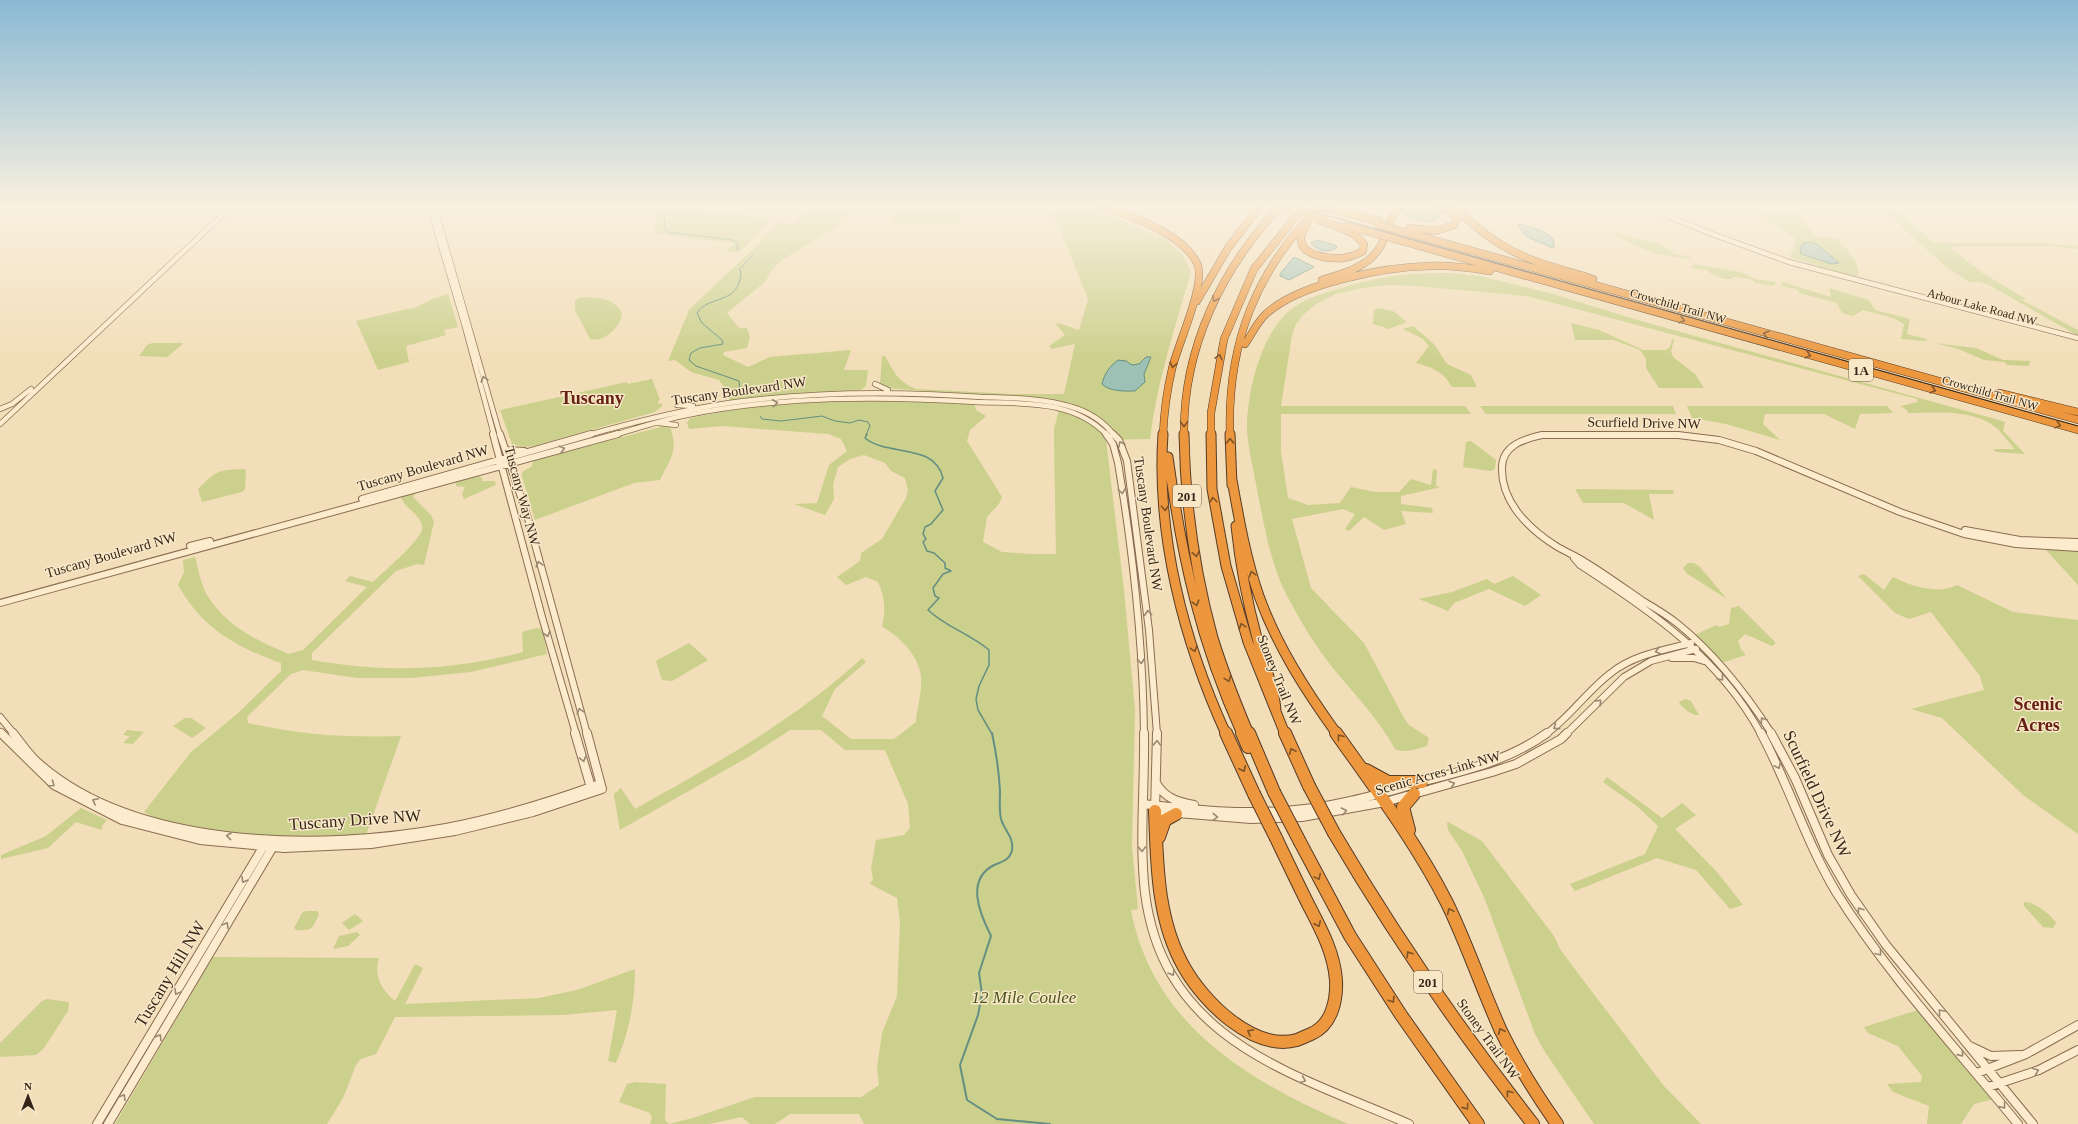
<svg xmlns="http://www.w3.org/2000/svg" width="2078" height="1124" viewBox="0 0 2078 1124" font-family="Georgia,serif">
<style>
.green{fill:#cbd08c}
.water{fill:#9ec1b5;stroke:#658f82}
.lines{fill:none;stroke-linecap:round;stroke-linejoin:round}
.stream-far2{stroke:#658f82;stroke-width:1}
.stream-far1{stroke:#658f82;stroke-width:1.5}
.stream{stroke:#658f82;stroke-width:2}
.minor-far2-casing{stroke:#896d52;stroke-width:6}
.minor-far1-casing{stroke:#896d52;stroke-width:8}
.minor-casing{stroke:#896d52;stroke-width:10}
.highway-far2-casing{stroke:#563b27;stroke-width:8}
.highway-far1-casing{stroke:#563b27;stroke-width:11}
.highway-casing{stroke:#563b27;stroke-width:14}
.minor-far2{stroke:#fcebcc;stroke-width:4.5}
.minor-far1{stroke:#fcebcc;stroke-width:6}
.minor{stroke:#fcebcc;stroke-width:8}
.highway-far2{stroke:#ec973e;stroke-width:7}
.highway-far1{stroke:#ec973e;stroke-width:9}
.highway{stroke:#ec973e;stroke-width:12}
.tram{stroke:#362619;stroke-width:1}
.highway-bridge-far1-casing{stroke:#563b27;stroke-width:8;stroke-linecap:butt}
.highway-bridge-casing{stroke:#563b27;stroke-width:14;stroke-linecap:butt}
.highway-bridge-far1{stroke:#ec973e;stroke-width:7}
.highway-bridge{stroke:#ec973e;stroke-width:12}
.oneway{stroke:#7f5328}
.oneway2{stroke:#998872}
.labels{text-anchor:middle;dominant-baseline:central;stroke-width:3;stroke-linejoin:round;paint-order:stroke}
.far-street-label{font-size:12px;fill:#362619;stroke:#f9e8c8}
.shield{fill:#f9e8c8;stroke:#70604e;stroke-width:1}
.shield-label{font-size:13px;font-weight:bold;fill:#362619}
.street-label{font-size:14px;fill:#362619;stroke:#f9e8c8}
.near-street-label{font-size:17px;fill:#362619;stroke:#f9e8c8}
.near-park-label{font-size:17px;font-style:italic;fill:#49551d;stroke:#f9e8c8}
.district-label{font-size:18px;font-weight:bold;fill:#672114;stroke:#f9e8c8}
</style>
<rect width="100%" height="100%" fill="#f2deb8"/>
<path class="green" d="M658,205h38l11,5 16,3 49,5 -32,34h-15l10,-9 -81,-9z
M809,205h152l-1,17 -3,1h-66l1,-9h-39l-18,14 -53,32 -11,11 -5,10 -39,32 12,15h8l3,9 -3,11 -23,4 -1,3 25,12 22,-10 81,-7 -7,20h24l-2,16 -5,4 -101,8 7,7 106,-6 101,4 2,7 10,6 -16,14 -3,11 35,56 -3,7 -12,13 -4,25 19,10 29,2h25l-2,-115v-10l7,-27 -24,-3 -152,-11 -5,-3 2,-29h3c10,17 12,25 31,33l97,5h51l11,-50 -23,5 -3,-3 16,-11 -9,-11 3,-1 20,7 9,-31 -30,-75 -19,-19h46l78,33 20,17 8,17c-16,56 -34,109 -41,167l-44,1 18,150 11,120 -3,137 6,62 -7,1c22,115 117,171 217,214h-484l-5,-10h-69l-15,10h-25l-8,-7 -33,7h-59l2,-6 -2,-5 -31,-11 8,-18 9,-2 30,2 -1,36 4,4 24,-6 62,-21h106l18,-12 -2,-17 5,-35 15,-37 3,-73 -3,-25 -27,-14 3,-5 -2,-10 5,-29 28,-5 6,-7 -2,-24 -23,-54h-40l-24,-20h-31l-40,26 -130,74 -6,-34v-2l7,-6 14,21c80,-45 159,-88 227,-151l4,4 -31,27 -13,27 29,23h43l22,-17c1,-16 8,-35 4,-51 -4,-18 -22,-36 -38,-44 4,-17 3,-30 -4,-45l-12,-5 -20,8 -9,-8 23,-16 1,-8 21,-14 24,-41 2,-8 -3,-12 -14,-7 -6,-8 -21,-8 -14,4 -12,8 -5,18 1,14 -9,16 -31,-11 23,-1 12,-38 18,-14 -6,-12 -13,-5 -106,-8 -33,3 -2,-6 3,-5 43,-8 -6,-19 -8,-11 -28,-8 -16,-12 -7,1 21,-51 4,-4 63,-60 21,-23 18,1z
M1859,205h32l43,38h106l38,3v3l-28,-3 -101,1 35,27 42,25 -4,1 56,30v6l-89,-51 -9,-3h-11l-25,-17 -58,-52 -20,-1z
M1797,212l19,25 21,1c8,10 26,26 20,39l-10,-1 -57,-19 7,-18 -41,-24z
M1616,233l44,11 14,10 17,3 -1,2 -37,-6 -39,-18z
M1693,264l48,8 14,7 21,3 -2,4 -19,-3 -4,-4 -18,-2 -2,2h-7l-16,-7 1,-2 -18,-2z
M1450,273l30,3 73,18 88,27 347,96 17,5 -2,9 22,23 -29,-2 -3,-3h22c-6,-6 -11,-13 -16,-19 -24,-22 -63,-17 -92,-17l1,-2 -7,-5 17,-4 -1,-3 -390,-103 -110,-10 -28,-1 -26,3 -27,6 -20,10 -13,11 -7,9 -4,11 -11,71h184l6,8h-190v38l7,46 20,7 32,-2 11,-16 24,5h24l12,-13 20,6 2,-16 4,1 -1,16 5,1 -40,9v8l31,4 1,5 -32,-2 5,13 -22,6 -20,-13 -15,14 -4,-2 10,-15 -12,-5 -51,10 19,69 53,55 40,75 5,7 20,13 -2,8c-10,3 -22,8 -32,3 -15,-28 -38,-52 -58,-76 -21,-25 -38,-54 -53,-83 -15,-33 -21,-70 -28,-106 -3,-18 -8,-36 -9,-55 0,-36 13,-93 42,-118 13,-11 29,-16 45,-21 41,-13 72,-18 116,-17z
M1783,282l48,15 -2,-9 40,12 6,10 35,9 -3,15 20,5 -1,2 -25,-2 3,-15 -11,-6 -30,-8 -10,6 -11,-3 -5,-10 -38,-10 -2,-4 -16,-3z
M448,294l10,33 -14,3 2,5 -40,11 3,16 -31,8 -22,-49 51,-12 8,-1 17,-9z
M579,298c15,-2 36,0 43,15 0,13 -18,30 -32,26l-15,-29v-9z
M1378,308l15,3 14,11 -18,7 -16,-5 1,-14z
M1571,323l28,7 44,20h23l4,-3 2,-8 2,1 -3,11 2,6 22,17 9,14h-45l-13,-20v-9l-6,-9 -26,-10h-39z
M1413,326l21,18 13,20 24,11 6,12h-25c-9,-16 -19,-19 -36,-24l13,-17 -6,-7 -20,-10z
M152,343h30l1,1 -16,13 -28,-1 8,-11z
M1933,343l43,5 27,12 27,1 -1,5 -22,-1 -2,-3 -21,-2 -28,-12z
M652,379l8,21 -2,1v3l3,-1 1,3 -7,6 -118,33 -12,2 -13,-3 -12,-34 127,-28 1,2z
M1480,406h193l3,8h-190z
M1687,406h200l6,7 -33,1 -5,15 -31,-15h-59l-2,10 17,16 -54,-16 -34,-6z
M665,426l5,1c9,24 0,32 -10,53l-26,3 -99,37 -13,-44v-4l9,-5 3,-7z
M1471,441l25,19 -1,9 -4,2 -28,-4 3,-25z
M244,469l2,1 -1,19 -3,3 -40,10 -4,-13c19,-19 20,-19 46,-20z
M479,476l4,3 -2,2h14l1,4 -32,14 -2,-5 3,-7 -9,-1v-4z
M1575,489l98,1 1,4h-25l5,26 -30,-17h-41z
M417,491l-4,6 18,18 3,7 -10,43 -7,-1 -21,7 -84,82v7c73,13 139,11 211,-8l-1,-20 14,-4 6,1 5,25 -76,18 -60,6h-54l-54,-8 -12,4 -44,43 1,6c51,12 101,15 153,13l-35,99c-60,3 -119,2 -178,-10 -14,-3 -32,-5 -44,-13l47,-60 46,-38 44,-43v-8c-45,-16 -79,-35 -103,-78l6,-13 -1,-12 12,-3c3,12 6,27 12,38 18,30 51,47 82,59l14,-4 64,-63 -22,-6 5,-5 23,6c11,-11 44,-38 49,-52 1,-3 -1,-8 -3,-11 -6,-10 -13,-9 -19,-24z
M2046,550h32v35z
M1688,563h6l6,4 27,32 -41,-26 -3,-5z
M1864,574l20,16 9,-13c17,9 46,18 64,8l56,27 65,8v214l-55,-39 -81,-77 -31,-9 73,-19 -4,-14 -49,-64 -22,7 -14,-6 -37,-37z
M1513,576l28,19 -16,11 -36,-17 -35,14 -6,8 -29,-12 33,-7 35,-13 7,5z
M1739,606l37,37 -4,3 -27,-12 -7,7 3,8 5,6 -25,8 -26,-28 21,-10 3,2 10,-3 2,-16z
M689,643l19,17 -36,21 -10,-1 -6,-19z
M1686,699l5,2 8,14c-6,1 -18,-7 -20,-13z
M185,718h6l15,10 -14,10 -19,-12z
M127,730l17,2 -11,12 -10,-1 7,-7 -7,-1z
M1607,777l55,41 20,-15 14,12 -21,14 42,43 26,33 -13,4 -34,-39 -39,-12 -82,33 -5,-7 75,-30 13,-28 -20,-19 -35,-25z
M81,808l26,12 -5,6v4l-26,-8 -28,26 -47,11v-4l45,-19z
M1448,822l34,19 72,95 6,13 20,27 84,110 37,38h-107l-49,-72 -10,-18 -51,-137 -22,-46 -14,-21 -1,-7z
M2024,902c9,-1 28,13 32,21l-3,5 -10,-1 -19,-21z
M306,911h11l2,3c-7,15 -6,17 -23,16l-2,-2 8,-15z
M355,914l8,7 -14,9 -7,-7z
M357,932l3,3 -12,11 -15,3 6,-13z
M213,957l166,1c-6,18 3,32 16,43l20,-37 8,4 -18,36 134,-6 38,-8 58,-21c0,34 -6,63 -19,94l-8,-2 9,-51 -54,5 -168,2 -19,37 -15,5 -5,6 -13,33 -16,26h-212z
M47,999l22,3 -1,9 -24,37 -8,7 -36,2v-14l42,-42z
M1921,1009l73,90 -20,5 -13,20h-34l2,-18 -36,-14 -6,-8 34,-2 1,-6 -24,-30 -30,-13 -4,-6z"/>
<path class="water" d="M1413,208l17,1 10,7c-7,11 -28,3 -37,-2l1,-3z
M1520,224c9,4 40,8 33,24l-26,-11c-2,-2 -8,-9 -9,-12z
M1317,240l18,5 2,2c-7,7 -21,4 -26,-4z
M1811,242l7,3 21,18 -7,1 -31,-10 -1,-4 3,-7z
M1294,257l20,10 -25,13 -9,-4v-2z
M1146,357h5l-7,17 1,8 -10,9c-10,0 -25,1 -33,-7 2,-10 8,-18 16,-24l8,1 6,4 7,-1z"/>
<g class="lines">
<path class="stream-far2" d="M664,205l1,25 3,2 64,8 6,4 -1,6
M740,391l-1,-10 -43,-15 -7,-6 2,-7 9,-5 23,-4 -1,-4 -20,-17 -5,-10c12,-19 43,-7 44,-42l-2,-1 14,-15
M760,416l2,3 19,2 41,-5 13,5 15,2 9,-3 9,2 2,4 -4,9"/>
<path class="stream-far1" d="M867,434l-2,4c23,19 69,4 78,40l-8,13 8,19 -12,14 -6,3 -2,7 3,5 -3,3 4,9 7,2 11,10v5l6,3 -8,3 -10,14 2,8 4,2 -11,12c18,17 42,24 61,40v15l-10,21 -3,13 2,11 14,24"/>
<path class="stream" d="M992,733c4,19 7,39 8,58 0,9 -1,19 1,28 3,11 13,18 11,31 -2,10 -10,12 -18,15 -29,15 -14,49 -3,71l-12,37 3,21 -4,21 -18,50 7,35 30,19 53,5"/>
<g class="minor-far2-casing">
<path id="minor-far2" d="M429,205l36,122 29,108
M434,205l66,230
M1641,205l71,29 77,28 289,76
M875,384l13,6
M677,405l16,1
M0,409l12,-5 19,-15
M659,423l17,2
M0,424l233,-219
M588,435c46,-13 93,-25 141,-32 84,-12 169,-12 253,-6 30,1 62,1 90,10 17,5 31,14 42,28
M614,435c24,-7 48,-15 73,-20 96,-19 192,-19 289,-13 46,2 97,-3 131,33"/>
</g>
<g class="minor-far1-casing">
<path id="minor-far1" d="M493,434l49,183 34,117
M500,434l27,81 60,219
M1106,434l7,10 5,19c15,89 25,180 26,271
M1113,434l6,6 8,21 22,169 8,104
M506,450l18,1
M362,499l229,-65
M1965,530l55,10 58,2
M190,546l20,-5
M1574,558l6,7c71,46 140,93 181,169
M0,603l618,-169
M1672,658h22l10,3
M0,717l14,17
M0,732l2,2
M1546,734c24,-17 41,-43 65,-61 22,-18 53,-23 80,-30
M1566,734l58,-57 27,-16 45,-12
M1772,734c-25,-39 -57,-80 -94,-110 -11,-9 -23,-16 -35,-23 -19,-13 -38,-27 -58,-39 -9,-6 -19,-10 -29,-16 -27,-17 -55,-44 -54,-78 0,-22 21,-29 40,-33h136l41,5 37,11 144,61 64,22 52,10 62,4"/>
</g>
<g class="minor-casing">
<path id="minor" d="M1,733l53,52 68,35 78,20 84,8 87,-4 84,-13 78,-19 69,-23 -15,-56
M13,733c8,10 15,21 24,29 98,88 286,89 409,66 53,-10 104,-26 154,-44
M575,733l17,58
M1144,733c1,53 -5,107 1,160 19,149 148,180 264,231
M1761,733c28,52 45,109 75,159 52,83 120,156 182,232
M1771,733l24,45 33,77 23,40 35,50 147,179
M1420,782c44,-11 90,-22 127,-49
M1156,783c9,15 21,19 38,22
M1143,804c50,6 101,11 152,6 38,-3 76,-14 113,-24
M1153,811l98,8 51,-2 83,-15 107,-30 24,-8 45,-25 6,-6
M1155,811l2,-78
M1972,1047l19,9 29,-1
M1977,1073l49,-19 52,-29
M1988,1087l51,-17 39,-20
M97,1124l168,-280
M108,1124l166,-279"/>
</g>
<g class="highway-far2-casing">
<path id="highway-far2" d="M1100,205c31,12 81,27 97,58 10,20 -20,83 -25,106 -5,21 -8,44 -9,66
M1452,205c15,14 30,28 48,39 28,18 62,25 93,35
M1331,209l48,12
M1307,225c-2,3 -5,8 -6,11 -3,20 28,23 42,22 7,-1 13,-3 20,-7l1,-7 -10,-10 -20,-9
M1346,226l30,8
M1410,228l26,3 18,-6 3,-6 -6,-7 -15,-7
M1401,231l677,189
M1398,240l680,190
M1322,280c20,-6 47,-13 58,-33 9,-14 7,-33 23,-42
M1197,301l31,-53 33,-43
M1245,344c7,-10 12,-22 21,-30 33,-31 119,-47 164,-48 20,-1 40,2 60,5
M1999,393l79,19
M1184,435c-1,-88 38,-167 97,-230
M1211,435v-22l13,-74 30,-70 51,-64
M1230,435c-3,-92 26,-165 91,-230"/>
</g>
<g class="highway-far1-casing">
<path id="highway-far1" d="M1163,434c-7,102 21,208 63,300
M1184,434c1,68 11,138 29,204 10,32 23,65 36,96
M1211,434l1,55 14,77 22,76 37,92
M1230,434l2,51
M1168,457c14,101 32,184 74,277
M1232,480c7,39 14,79 27,116 18,50 47,95 78,138
M1236,526c4,38 11,75 21,112 6,24 18,49 19,74"/>
</g>
<g class="highway-casing">
<path id="highway" d="M1226,733l28,61
M1242,733l6,14
M1249,733l25,59
M1285,733l24,53
M1336,733c39,55 80,109 111,170 20,41 35,86 54,128 16,33 35,63 56,93
M1366,770l22,12h34
M1155,811c2,53 2,109 29,156 19,34 69,85 113,73 5,-2 9,-4 14,-6 21,-9 26,-34 25,-54 -2,-27 -15,-51 -27,-74 -11,-22 -22,-45 -33,-68
M1409,830l-6,-23 11,-13
M1334,833c60,102 126,198 199,291
M1159,837l6,-17 11,-6
M1300,842l50,94 51,79 77,109"/>
</g>
<use href="#minor-far2" class="minor-far2"/>
<use href="#minor-far1" class="minor-far1"/>
<use href="#minor" class="minor"/>
<use href="#highway-far2" class="highway-far2"/>
<use href="#highway-far1" class="highway-far1"/>
<use href="#highway" class="highway"/>
<path class="tram" d="M1290,205l788,221"/>
<g class="highway-bridge-far1-casing">
<path id="highway-bridge-far1" d="M1273,205l51,14
M1313,206l18,3
M1317,220l17,5
M1376,224l25,7
M1376,234l22,6"/>
</g>
<g class="highway-bridge-casing">
<path id="highway-bridge" d="M1309,786l25,47
M1274,792l26,50
M1254,794l22,44"/>
</g>
<use href="#highway-bridge-far1" class="highway-bridge-far1"/>
<use href="#highway-bridge" class="highway-bridge"/>
</g>
<defs><path id="oneway-chevron" d="M-2-3.5L2.5 0L-2 3.5" fill="none" stroke-width="1.6" stroke-linecap="round" stroke-linejoin="round"/></defs>
<g class="oneway">
<use href="#oneway-chevron" transform="translate(1215 299) rotate(115)"/>
<use href="#oneway-chevron" transform="translate(1682 320) rotate(16)"/>
<use href="#oneway-chevron" transform="translate(1766 334) rotate(-164)"/>
<use href="#oneway-chevron" transform="translate(1808 355) rotate(16)"/>
<use href="#oneway-chevron" transform="translate(1219 357) rotate(-77)"/>
<use href="#oneway-chevron" transform="translate(1173 365) rotate(103)"/>
<use href="#oneway-chevron" transform="translate(1933 390) rotate(16)"/>
<use href="#oneway-chevron" transform="translate(1184 424) rotate(90)"/>
<use href="#oneway-chevron" transform="translate(2058 425) rotate(16)"/>
<use href="#oneway-chevron" transform="translate(1230 441) rotate(-92)"/>
<use href="#oneway-chevron" transform="translate(1213 500) rotate(-97)"/>
<use href="#oneway-chevron" transform="translate(1165 508) rotate(87)"/>
<use href="#oneway-chevron" transform="translate(1196 554) rotate(79)"/>
<use href="#oneway-chevron" transform="translate(1252 574) rotate(-106)"/>
<use href="#oneway-chevron" transform="translate(1196 603) rotate(74)"/>
<use href="#oneway-chevron" transform="translate(1242 626) rotate(-108)"/>
<use href="#oneway-chevron" transform="translate(1194 649) rotate(74)"/>
<use href="#oneway-chevron" transform="translate(1228 679) rotate(69)"/>
<use href="#oneway-chevron" transform="translate(1340 737) rotate(-127)"/>
<use href="#oneway-chevron" transform="translate(1292 751) rotate(-115)"/>
<use href="#oneway-chevron" transform="translate(1243 769) rotate(65)"/>
<use href="#oneway-chevron" transform="translate(1318 877) rotate(62)"/>
<use href="#oneway-chevron" transform="translate(1450 911) rotate(-114)"/>
<use href="#oneway-chevron" transform="translate(1318 924) rotate(64)"/>
<use href="#oneway-chevron" transform="translate(1409 954) rotate(-123)"/>
<use href="#oneway-chevron" transform="translate(1392 1000) rotate(57)"/>
<use href="#oneway-chevron" transform="translate(1501 1031) rotate(-115)"/>
<use href="#oneway-chevron" transform="translate(1250 1032) rotate(-152)"/>
<use href="#oneway-chevron" transform="translate(1509 1093) rotate(-127)"/>
<use href="#oneway-chevron" transform="translate(1466 1107) rotate(55)"/>
</g>
<g class="oneway2">
<use href="#oneway-chevron" transform="translate(484 379) rotate(-106)"/>
<use href="#oneway-chevron" transform="translate(775 403) rotate(-6)"/>
<use href="#oneway-chevron" transform="translate(1121 444) rotate(-116)"/>
<use href="#oneway-chevron" transform="translate(562 449) rotate(-16)"/>
<use href="#oneway-chevron" transform="translate(1122 491) rotate(83)"/>
<use href="#oneway-chevron" transform="translate(539 564) rotate(-105)"/>
<use href="#oneway-chevron" transform="translate(1148 613) rotate(-95)"/>
<use href="#oneway-chevron" transform="translate(547 634) rotate(74)"/>
<use href="#oneway-chevron" transform="translate(1658 651) rotate(165)"/>
<use href="#oneway-chevron" transform="translate(1141 661) rotate(85)"/>
<use href="#oneway-chevron" transform="translate(1721 678) rotate(50)"/>
<use href="#oneway-chevron" transform="translate(1599 702) rotate(-45)"/>
<use href="#oneway-chevron" transform="translate(580 711) rotate(-106)"/>
<use href="#oneway-chevron" transform="translate(1763 720) rotate(-124)"/>
<use href="#oneway-chevron" transform="translate(1556 727) rotate(143)"/>
<use href="#oneway-chevron" transform="translate(1157 743) rotate(-88)"/>
<use href="#oneway-chevron" transform="translate(583 759) rotate(75)"/>
<use href="#oneway-chevron" transform="translate(1778 766) rotate(64)"/>
<use href="#oneway-chevron" transform="translate(52 784) rotate(35)"/>
<use href="#oneway-chevron" transform="translate(1452 784) rotate(-16)"/>
<use href="#oneway-chevron" transform="translate(95 801) rotate(-154)"/>
<use href="#oneway-chevron" transform="translate(1344 811) rotate(-12)"/>
<use href="#oneway-chevron" transform="translate(1215 817) rotate(4)"/>
<use href="#oneway-chevron" transform="translate(229 836) rotate(-174)"/>
<use href="#oneway-chevron" transform="translate(1142 849) rotate(89)"/>
<use href="#oneway-chevron" transform="translate(244 880) rotate(121)"/>
<use href="#oneway-chevron" transform="translate(1860 910) rotate(-124)"/>
<use href="#oneway-chevron" transform="translate(226 925) rotate(-59)"/>
<use href="#oneway-chevron" transform="translate(1879 953) rotate(52)"/>
<use href="#oneway-chevron" transform="translate(1172 973) rotate(59)"/>
<use href="#oneway-chevron" transform="translate(177 992) rotate(121)"/>
<use href="#oneway-chevron" transform="translate(1941 1012) rotate(-130)"/>
<use href="#oneway-chevron" transform="translate(159 1037) rotate(-59)"/>
<use href="#oneway-chevron" transform="translate(1961 1054) rotate(51)"/>
<use href="#oneway-chevron" transform="translate(2036 1071) rotate(-21)"/>
<use href="#oneway-chevron" transform="translate(1303 1080) rotate(23)"/>
<use href="#oneway-chevron" transform="translate(123 1097) rotate(-60)"/>
<use href="#oneway-chevron" transform="translate(2003 1106) rotate(51)"/>
</g>
<linearGradient id="sky" x2="0" y2="1"><stop stop-color="#8ab9d4"/><stop offset="0.57" stop-color="#f9f0df"/><stop offset="1" stop-color="#f9f0df" stop-opacity="0"/></linearGradient>
<rect width="2078" height="362" fill="url(#sky)"/>
<g class="labels">
<g class="far-street-label">
<text transform="translate(1678 306) rotate(16)">Crowchild Trail NW</text>
<text transform="translate(1982 307) rotate(15)">Arbour Lake Road NW</text>
<text transform="translate(1990 393) rotate(16)">Crowchild Trail NW</text>
</g>
<g class="shield">
<rect x="1849" y="359" width="24" height="22" rx="3"/>
<rect x="1173" y="485" width="28" height="22" rx="3"/>
<rect x="1414" y="971" width="28" height="22" rx="3"/>
</g>
<g class="shield-label">
<text x="1861" y="370">1A</text>
<text x="1187" y="496">201</text>
<text x="1428" y="982">201</text>
</g>
<g class="street-label">
<text transform="translate(739 391) rotate(-8)">Tuscany Boulevard NW</text>
<text transform="translate(1644 423) rotate(1)">Scurfield Drive NW</text>
<text transform="translate(423 468) rotate(-16)">Tuscany Boulevard NW</text>
<text transform="translate(522 496) rotate(75)">Tuscany Way NW</text>
<text transform="translate(1148 524) rotate(82)">Tuscany Boulevard NW</text>
<text transform="translate(111 555) rotate(-16)">Tuscany Boulevard NW</text>
<text transform="translate(1279 680) rotate(68)">Stoney Trail NW</text>
<text transform="translate(1438 773) rotate(-16)">Scenic Acres Link NW</text>
<text transform="translate(1488 1039) rotate(54)">Stoney Trail NW</text>
</g>
<g class="near-street-label">
<text transform="translate(1817 794) rotate(65)">Scurfield Drive NW</text>
<text transform="translate(355 820) rotate(-4)">Tuscany Drive NW</text>
<text transform="translate(170 974) rotate(-59)">Tuscany Hill NW</text>
</g>
<g class="near-park-label">
<text x="1024" y="997">12 Mile Coulee</text>
</g>
<g class="district-label">
<text x="592" y="398">Tuscany</text>
<text x="2038" y="704">Scenic<tspan x="2038" dy="21">Acres</tspan></text>
</g>
</g>
<g transform="translate(28 1096)" stroke="#f9e8c8" stroke-width="3" paint-order="stroke">
<path d="M0-3L7 15L0 10L-7 15Z" fill="#362619"/>
<text y="-6" font-size="11" font-weight="bold" text-anchor="middle" fill="#362619">N</text>
</g>
</svg>
